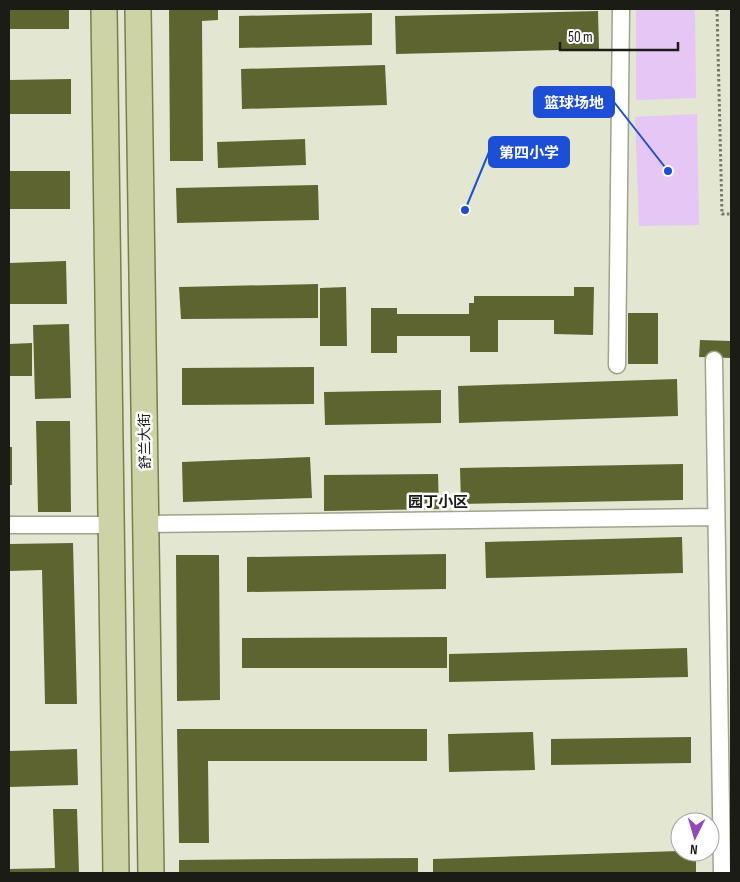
<svg xmlns="http://www.w3.org/2000/svg" width="740" height="882" viewBox="0 0 740 882" font-family="'Sofia Sans Condensed','Noto Sans SC',sans-serif">
<style>
.green{fill:#e5c6f5}
.building{fill:#5e6430}
.lines{fill:none;stroke-linecap:round;stroke-linejoin:round}
.minor-casing{stroke:#a0a38e;stroke-width:19}
.primary-casing{stroke:#797f4a;stroke-width:28}
.path{stroke:#75786a;stroke-width:3;stroke-dasharray:2.5 2.5;stroke-linecap:butt}
.minor{stroke:#fff;stroke-width:16}
.primary{stroke:#cdd3a4;stroke-width:25}
.labels{text-anchor:middle;dominant-baseline:central;stroke-width:5;stroke-linejoin:round;paint-order:stroke}
.street-label{font-size:14px;fill:#1b1c15;stroke:#fff}
.neighbourhood-label{font-size:15px;font-weight:bold;fill:#1b1c15;stroke:#fff}
.leader{fill:none;stroke:#1d4ed8;stroke-width:2}
.callout-dot{fill:#1d4ed8;stroke:#fff;stroke-width:2}
.callout{fill:#1d4ed8;stroke:#1d4ed8;stroke-width:2}
.callout-label{font-size:15px;text-anchor:middle;font-weight:bold;fill:#fff}
</style>
<rect width="100%" height="100%" fill="#e3e7d1"/>
<path class="green" d="M636,9h59l1,89 -60,2z
M697,114l2,111 -60,1 -4,-109z"/>
<path class="building" d="M9,9h60v20h-60z
M169,9h49v11l-16,1 1,140h-33z
M598,11l1,38 -203,5 -1,-38z
M372,13v32l-133,3v-32z
M385,65l2,40 -145,4 -1,-40z
M71,79v35h-62v-34z
M305,139l1,26 -88,3 -1,-26z
M9,171h61v38h-61z
M318,185l1,35 -142,3 -1,-35z
M66,261l1,43h-58v-41z
M318,284v34l-137,1 -2,-32z
M346,287l1,59h-27v-58z
M574,287h20l-1,48 -39,-1v-14h-56v32h-28v-16h-73v17h-26v-45h26v6h72v-11h5v-7h100z
M628,313h30v51h-30z
M69,324l2,74 -36,1 -2,-74z
M700,340l31,1v17l-32,-1z
M32,343v33h-23v-32z
M314,367v37l-132,1v-37z
M677,379l1,37 -219,7 -1,-37z
M441,390v33l-116,2 -1,-33z
M36,421h34l1,91h-33z
M9,447h3v38h-3z
M310,457l2,41 -129,4 -1,-40z
M683,464v36l-222,4 -1,-36z
M438,474l1,35 -115,2v-36z
M682,537l1,36 -197,5 -1,-36z
M73,543l4,161h-32l-3,-134 -33,1v-27z
M446,554v35l-199,3v-35z
M176,555h43l1,145 -43,1z
M447,637v31h-205v-30z
M687,648l1,29 -239,5v-28z
M177,729h250v32h-219l1,82h-30z
M533,732l2,38 -86,2 -1,-38z
M691,737v26l-140,2v-26z
M77,749l1,36 -69,2v-36z
M53,809h24l2,64h-70v-4l46,-1z
M680,851l16,1v21h-263v-14z
M418,858v15h-239v-13z"/>
<g class="lines">
<g class="minor-casing">
<path id="minor" d="M714,360l8,513
M617,365l4,-356
M146,524l570,-7
M9,525h103"/>
</g>
<g class="primary-casing">
<path id="primary" d="M104,9l12,864
M138,9l13,864"/>
</g>
<path class="path" d="M717,9l5,205h9"/>
<use href="#minor" class="minor"/>
<use href="#primary" class="primary"/>
</g>
<g class="labels">
<g class="street-label">
<text transform="translate(145 441) rotate(-91)">舒兰大街</text>
</g>
<g class="neighbourhood-label">
<text x="438" y="502">园丁小区</text>
</g>
</g>
<path class="leader" d="M668 171L614 102M465 210L489 152"/>
<g class="callout-dot">
<circle cx="668" cy="171" r="5"/>
<circle cx="465" cy="210" r="5"/>
</g>
<g class="callout">
<rect x="534" y="87" width="80" height="30" rx="5"/>
<rect x="489" y="137" width="80" height="30" rx="5"/>
</g>
<g class="callout-label">
<text x="574" y="108">篮球场地</text>
<text x="529" y="158">第四小学</text>
</g>
<rect width="740" height="882" fill="none" stroke="#1b1c15" stroke-width="20"/>
<g transform="translate(695 837) rotate(185)"><circle r="24" fill="#ffffff" stroke="#a4a4a1"/>
<path d="M0-4L9 19L0 12L-9 19Z" fill="#9547b8"/>
<text y="-8" font-size="14" font-weight="bold" text-anchor="middle" fill="#1b1c15">N</text>
</g>
<path d="M560 42v8h118v-8" fill="none" stroke="#1b1c15" stroke-width="2.5"/>
<text x="568" y="42" font-size="15" fill="#1b1c15" stroke="#ffffff" stroke-width="4" paint-order="stroke">50 m</text>
</svg>
